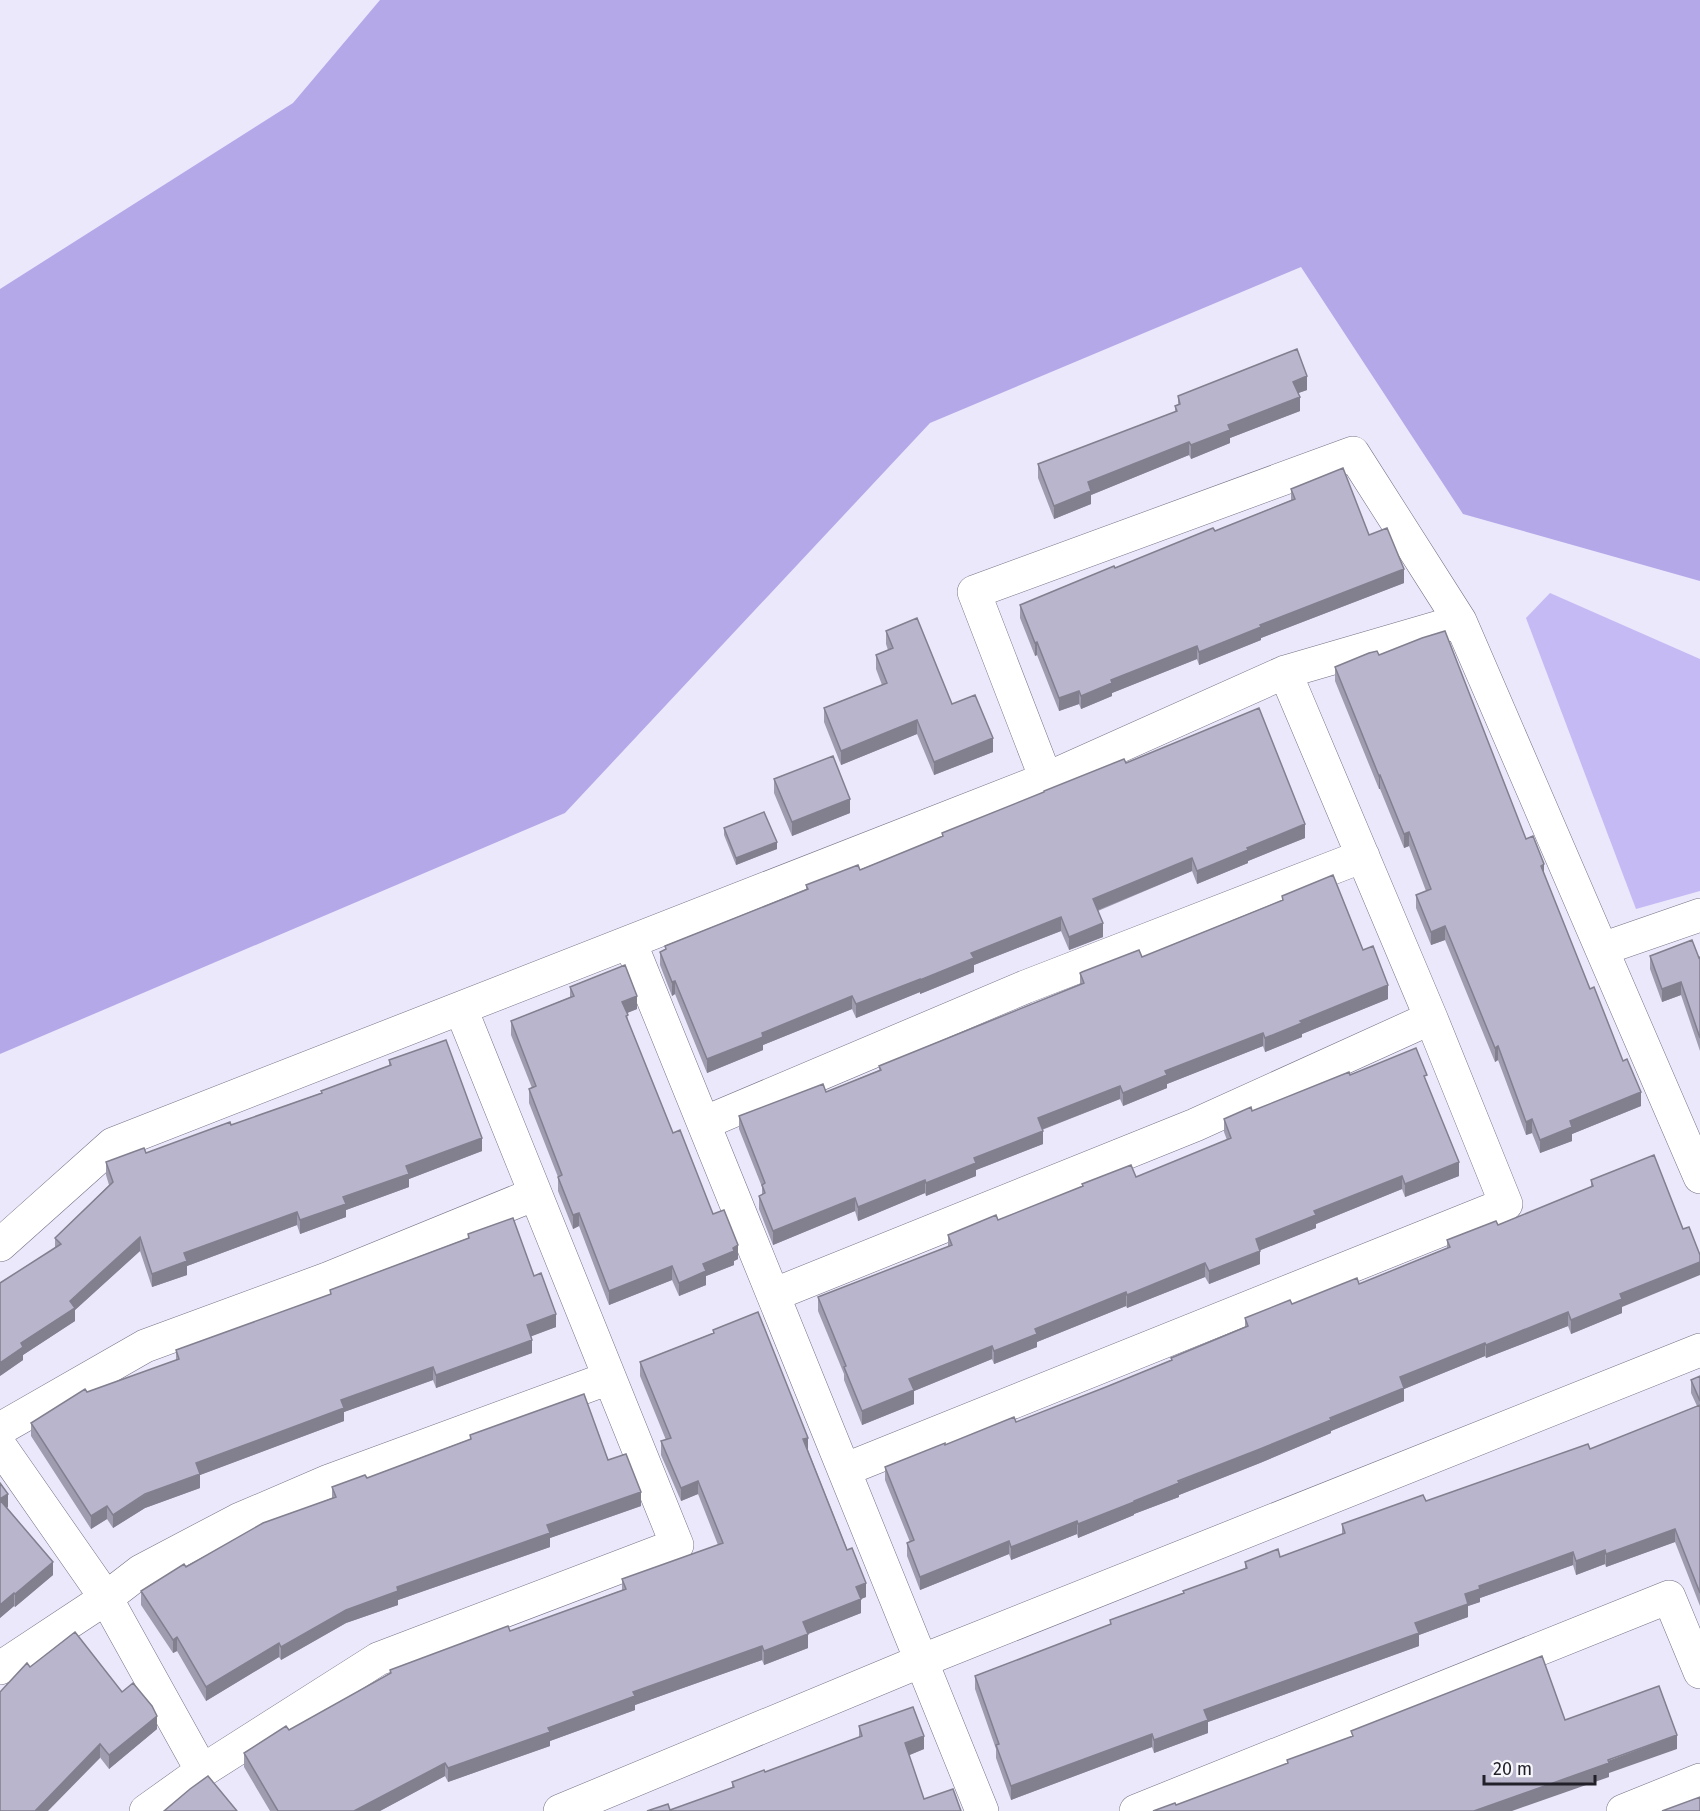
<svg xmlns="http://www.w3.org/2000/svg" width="1700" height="1811" viewBox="0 0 1700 1811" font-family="'Fira Sans',sans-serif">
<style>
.green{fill:#c6baf5}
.forest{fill:#b5a8e9}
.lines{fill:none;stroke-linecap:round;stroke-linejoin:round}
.minor-casing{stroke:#757186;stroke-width:34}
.tertiary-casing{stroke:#757186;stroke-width:34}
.minor{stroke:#fff;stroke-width:33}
.tertiary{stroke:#fff;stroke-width:33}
.wall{fill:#9f9caf}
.shaded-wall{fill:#827f8f}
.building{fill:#b9b5cc;stroke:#827f8f;stroke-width:1.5}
</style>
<rect width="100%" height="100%" fill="#ebe8fb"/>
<path class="green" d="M1550,593l150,66v232l-64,18 -110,-291z"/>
<path class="forest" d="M380,0h1320v581l-237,-67 -162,-247 -371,156 -365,390 -565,241v-765l293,-186z"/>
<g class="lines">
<g class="minor-casing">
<path id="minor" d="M1285,672l175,-51
M630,942l214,528 662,-266 -75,-186 -146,-346 -239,107
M1602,949l98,-34
M704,1123l321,-136 338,-131
M0,1245l113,-101 933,-365 -72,-187 379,-139 107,168 240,556
M773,1295l422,-170 236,-107
M0,1429l145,-83 182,-67 208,-85
M0,1446l106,152 96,173
M844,1470l138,341
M0,1668l106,-70 35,-27 97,-51 91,-39 280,-103
M146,1811l56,-40 176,-112 299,-114 -216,-536
M1136,1811l533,-214 31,75
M1623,1811l77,-31"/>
</g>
<g class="tertiary-casing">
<path id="tertiary" d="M560,1811l361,-150 779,-311"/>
</g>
<use href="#minor" class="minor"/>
<use href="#tertiary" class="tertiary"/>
</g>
<path class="wall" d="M1307,390l-9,3 2,18 -70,27v5l-39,16 -2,-4 -98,40v9l-37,15 -16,-41v-14l137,-52v-6l3,-1v-9z
M1291,489l78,46 35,48 -143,55v2l-62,25 -2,-6 -85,34v3l-31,13 -2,-5 -20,7 -22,-56 -2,1 -15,-38v-13l95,-37 100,-37 76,-31z
M886,631l66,73 41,48 -59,23 -17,-41 -76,31 -17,-43v-14l58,-23 -6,-16v-14l12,-5 -2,-6z
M1379,655l147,184 18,35 46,115 51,117 -69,28v7l-32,12 -8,-20 -6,2 -28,-75 -3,2 -50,-122 -14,5 -15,-37v-13l10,-4 -17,-45 -5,2 -24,-59h-1l-44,-108v-14z
M1126,763l179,75 -57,23v2l-51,21 -5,-13 -94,40 5,26 -34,13 -8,-19 -87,34v7l-54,22v-2l-64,26 -4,-9 -89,36v5l-56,23 -32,-79 -3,2 -12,-31v-13l5,-2v-4l141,-57v-4l54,-15 82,-33v-4z
M774,779l76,34 -58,23 -18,-43z
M724,828l53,21 -41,16 -12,-30z
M1282,896l81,54 25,49 -86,35v3l-37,15 -2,-6 -96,38v4l-44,18 -3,-7 -78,31 1,14 -67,26v6l-50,20 -1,-3 -67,28 -3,-10 -82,34 -14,-36v-13l3,-1v-8l-23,-58v-13l87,-24 53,-22v-4l201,-81v-12l62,-16 140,-57z
M1650,956l50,1v94l-19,-56 -19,7 -12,-33z
M570,987l67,22 -10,4 1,9 45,111 40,81 25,45 -4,2v4l-28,11v9l-27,11 -7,-16 -63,25 -30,-79 -6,3 -15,-38v-14l-29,-74v-14l3,-1 -21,-53v-14l59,-24z
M389,1060l93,91 -73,28v8l-63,23v7l-46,17 -3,-9 -110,41v9l-35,12 -12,-36 -65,59v11l-52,34v5l-23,16 55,-128v-10l54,-53 -3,-10v-13l40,-9 85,-28 90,-32v-2l68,-25z
M1350,1075l77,8 32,93 -54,21 -3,-8 -86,35v4l-56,22v14l-51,20 -4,-7 -78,31 -1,-2 -89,36v5l-43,17 -2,-5 -78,32v13l-52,21 -18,-45v-6l-26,-63v-14l130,-50v-12l50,-15 84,-33v-3l54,-7 91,-37 -3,-8v-13l28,-8z
M1654,1155l-32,152v6l-51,21 -3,-8 -82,32 -1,-2 -81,33v12l-73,30v2l-71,30 -81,32v2l-45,17v1l-56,23 -1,-4 -66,26 -2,-6 -89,36 -13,-34v-13l3,-1 -25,-62v-13l60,-22 71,-23 90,-35 65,-27v-2l74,-31v-9l114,-34 88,-36v-8l51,-15 93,-38v-7z
M468,1234l66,42 22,51 -25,9 1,17 -96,35 -3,-8 -89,32v9l-144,54v13l-55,20 -32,20 -6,-9 -16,10 -60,-93v-13l56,-31 89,-32v-10l154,-55v-5l138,-52z
M713,1330l95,120 58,147 -5,2v14l-53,21v14l-44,17 -2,-5 -127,45v5l-85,31v5l-102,36 -3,-6 -65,35h-110l-26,-44v-14l45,-23 101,-56v-4l120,-39 112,-41v-11l96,-34 -20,-51 -17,7 -20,-46v-14l5,-1 -26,-64v-14l73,-29z
M1700,1376v230l-25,-64 -69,25 -1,-3 -29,11 -3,-10 -93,33v4l-12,4v11l-49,18v11l-211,76v11l-54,20 -2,-6 -141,53 -15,-42v-9l-21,-60v-13l135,-51v-5l73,-27v-2l62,-22v-7l35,-5 62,-23v-10l84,-23 164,-52 107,-43 -6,-13v-13z
M470,1435l138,25 33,46 -91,32v9l-152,53v5l-52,18 -65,37 -2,-3 -73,44 -29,-50 -4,2 -32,-48v-14l45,-24 146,-69v-11l35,-9 103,-39z
M0,1483l8,24h-1l46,68 -38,32 -1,-1 -14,12z
M30,1667l92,25 35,37 -48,40z
M859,1726l65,23 -15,6 15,44 -254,11 62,-22v-6l33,-10 94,-35z"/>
<path class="shaded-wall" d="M1307,376v14l-14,5v-13z
M1300,397v14l-70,27v5l-39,16v-14l37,-20z
M1189,442v13l-98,40v9l-37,15v-13l34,-24z
M1404,569v14l-143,55v2l-62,25v-13l61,-27z
M1037,642v13l-2,1v-13z
M1197,646v13l-85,34v3l-31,13v-13l30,-16z
M1079,691v13l-20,7v-13z
M917,720v14l-76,31v-14z
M993,738v14l-59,23v-13z
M1380,775v14h-1v-13z
M850,799v14l-58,23v-14z
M1305,824v14l-57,23v2l-51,21v-13l50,-23z
M1409,832v14l-5,2v-14z
M777,842v7l-41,16v-7z
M1192,858v13l-99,41v-13z
M1544,864v14l-3,-12z
M1061,917v14l-87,34v7l-54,22v-14l51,-27z
M1103,923v14l-34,13v-13z
M1445,926v14l-14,5v-13z
M920,979v13l-64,26v-14z
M675,981v13l-3,2v-14z
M1681,982v13l-19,7v-13z
M1388,985v14l-86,35v3l-37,15v-14l35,-17z
M637,996v13l-15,6v-13z
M852,996v13l-89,36v5l-56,23v-14l55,-26z
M1263,1033v13l-96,38v4l-44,18v-13l42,-22z
M1498,1046v14l-3,2v-14z
M1120,1086v13l-82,32v-13z
M1641,1092v14l-69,28v7l-32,12v-13l30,-19z
M1532,1119v14l-6,2v-13z
M1043,1131v13l-67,26v6l-50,20v-13l48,-25z
M482,1138v13l-73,28v8l-63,23v7l-46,17v-14l106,-54z
M1459,1162v14l-54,21v-13z
M1402,1176v13l-86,35v4l-60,24v-13l58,-28z
M925,1180v13l-67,28v-14z
M855,1198v13l-82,34v-14z
M297,1212v13l-110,41v9l-35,12v-13l32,-21z
M579,1213v13l-6,3v-14z
M140,1237v14l-65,59v11l-52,34v5l-23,16v-13l21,-20 49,-42z
M738,1245v14l-4,2v4l-28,11v9l-27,11v-13l24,-19z
M1260,1251v13l-51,20v-13z
M1700,1262v13l-78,32v6l-51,21v-14l49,-26z
M1205,1263v14l-78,31v-13z
M672,1266v14l-63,25v-14z
M1126,1292v14l-89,36v5l-43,17v-13l41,-22z
M1568,1312v14l-82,32v-13z
M556,1314v13l-29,11v-13z
M532,1340v13l-96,35v-13z
M1485,1343v13l-81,33v12l-73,30v2l-71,30 -81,32v2l-45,17v1l-56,23v-14l252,-106 70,-41z
M992,1346v13l-78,32v13l-52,21v-14l47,-32z
M433,1367v13l-89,32v9l-144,54v13l-55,20 -32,20v-13l83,-52 145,-63z
M808,1438v13l-5,-12z
M698,1481v13l-17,7v-13z
M641,1492v14l-91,32v9l-152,53v5l-52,18 -65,37v-13l65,-37 51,-23 150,-62z
M8,1494v13l-8,5v-13z
M107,1506v13l-16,10v-13z
M1077,1521v13l-66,26v-13z
M1675,1529v13l-69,25v-13z
M1009,1541v13l-89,36v-13z
M1605,1550v14l-29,11v-14z
M1573,1552v13l-93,33v4l-12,4v11l-49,18v11l-211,76v11l-54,20v-13l50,-30 211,-87 64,-37z
M53,1562v13l-38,32v-13z
M866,1583v14l-10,4v-14z
M14,1593v13l-14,12v-13z
M861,1599v14l-58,23v-14z
M808,1634v14l-44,17v-14z
M177,1637v14l-4,2v-13z
M279,1643v14l-73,44v-14z
M762,1646v14l-127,45v5l-85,31v5l-102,36v-14l185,-76z
M157,1716v13l-48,40v-14z
M1152,1734v13l-141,53v-14z
M1677,1735v14l-68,24v4l-97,34h-38z
M924,1736v13l-19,8v-14z
M100,1744v14l-52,53h-13z
M445,1763v13l-65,35h-26z"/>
<path class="building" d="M1297,349l10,27 -14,6 7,15 -72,28 2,5 -39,15 -2,-3 -101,40 3,9 -37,15 -16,-42 139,-53 -2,-5 5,-2 -2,-8z
M1343,468l26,67 18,-7 17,41 -144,56 1,2 -62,25 -2,-6 -86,34 1,3 -31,13 -2,-5 -20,7 -22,-56 -2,1 -15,-38 94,-39 1,2 98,-40 2,3 80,-32 -4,-10z
M917,618l35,86 23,-9 18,43 -59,24 -17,-42 -76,31 -17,-43 63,-25 -11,-28 17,-7 -7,-17z
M1445,631l81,208 7,-3 11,28 -3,2 49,123 4,-2 29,74 4,-2 14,33 -71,29 2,6 -32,13 -8,-21 -6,3 -28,-76 -3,2 -50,-122 -14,6 -15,-37 15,-6 -22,-57 -5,2 -24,-59 -1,1 -44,-109 34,-14 8,-2 2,4 43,-17z
M1259,708l46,116 -58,24 1,2 -51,21 -5,-13 -99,41 10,24 -34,14 -8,-20 -90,36 3,5 -54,22v-1l-64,25 -4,-8 -90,37 1,4 -56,22 -32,-78 -3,1 -12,-30 6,-3 -1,-3 143,-57 -2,-4 52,-20 2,5 83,-34 -1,-3 102,-41v-1l80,-32 2,4z
M833,756l17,43 -58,23 -18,-43z
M764,812l13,30 -41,16 -12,-30z
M1333,875l30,75 10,-4 15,39 -88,36 2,2 -37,15 -2,-5 -98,38 2,4 -44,18 -3,-7 -82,32 5,13 -69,27 2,5 -50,20 -1,-3 -67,27 -3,-9 -82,33 -14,-35 6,-3 -3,-8 3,-2 -26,-67 84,-32 3,8 55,-22 -2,-4 205,-83 -4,-10 2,-1 57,-22 3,7 141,-57 -1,-4z
M1692,940l7,18 1,-1v81l-19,-56 -19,7 -12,-33z
M625,965l12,31 -15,6 6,13 -2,1 47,117 7,-3 33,84 11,-4 14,35 -5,3 1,3 -31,13 3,7 -27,12 -7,-17 -63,25 -30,-78 -6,2 -15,-38 4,-2 -33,-86 7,-3 -25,-65 63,-25 -4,-9z
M446,1040l36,98 -76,28 3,8 -66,23 3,7 -46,16 -3,-8 -113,41 3,8 -35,13 -12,-37 -70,64 5,7 -54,35 2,4 -23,16v-80l61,-39 -6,-6 58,-56 -7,-20 38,-14 2,5 84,-31 1,3 91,-32 -1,-2 70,-26 -2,-5z
M1416,1048l11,27 -3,1 35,86 -54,22 -3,-8 -88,35 2,4 -60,24 4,12 -51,20 -4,-8 -78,32 -1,-3 -91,37 2,5 -43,17 -2,-5 -83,33 5,11 -52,21 -18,-44 2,-1 -28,-69 134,-52 -4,-10 48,-20 2,5 85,-34 -1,-2 49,-19 5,12 95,-39 -7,-19 27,-12 1,4 97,-39 1,3z
M1654,1155l29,74 6,-2 11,28v7l-80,32 2,5 -51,21 -3,-8 -82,33 -1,-2 -85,34 4,11 -74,30 1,2 -71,29 -82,32 1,2 -45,18v1l-56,22 -1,-3 -66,26 -2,-6 -89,36 -13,-34 7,-3 -29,-73 60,-24v2l69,-28 2,5 90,-35 66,-27 -1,-2 77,-32 -3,-8 45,-18 2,4 65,-26 2,6 91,-37 -3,-7 49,-19 2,4 95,-39 -2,-6z
M513,1218l21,58 7,-3 15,41 -29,11 5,15 -96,35 -3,-8 -92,33 3,8 -148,55 4,11 -55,20 -32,21 -6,-9 -16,10 -60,-93 54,-34 2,3 92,-33 -3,-9 155,-56 -1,-4 139,-52 -1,-4z
M758,1312l50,126 -5,1 44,111 5,-2 14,35 -10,4 5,12 -58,23 5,12 -44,17 -2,-5 -129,46 2,4 -87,32 2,4 -102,36 -3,-5 -91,48h-76l-34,-58 42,-27 3,4 102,-57 -1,-3 118,-44 2,5 116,-42 -4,-10 101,-36 -25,-62 -17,7 -20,-47 10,-3 -31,-76 74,-29 -1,-3z
M1700,1376v25l-9,-21z
M584,1394l24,66 18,-6 15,38 -94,33 3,8 -153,54 1,4 -52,19 -65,37 -2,-4 -73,44 -29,-50 -4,3 -32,-49 43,-27 2,3 77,-44 73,-26 -4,-10 33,-12 2,3 104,-39 -1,-4z
M1700,1405v188l-25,-64 -69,25 -1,-4 -29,11 -3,-9 -94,34 1,3 -15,5 3,10 -53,19 4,10 -215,77 4,10 -54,20 -2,-6 -141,52 -15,-41 3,-1 -24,-68 136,-52 -1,-4 74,-27 -1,-2 64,-23 -2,-6 33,-13 2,8 65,-24 -3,-9 81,-29 3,6 162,-57 2,5z
M0,1483l8,11 -8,5z
M0,1500l53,62 -38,32 -1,-1 -14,12z
M75,1632l47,60 11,-9 19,23 5,10 -48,39 -9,-11 -65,67h-35v-119l27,-29 3,4z
M1542,1656l23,64 94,-34 18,49 -69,25 1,3 -135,48h-321l22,-8 1,2 112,-42 -1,-3 66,-24 -2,-5z
M913,1707l11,29 -19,7 19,56 29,-10 8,22h-314l21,-7 2,6 64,-23 -2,-5 32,-12 1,2 97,-36 -3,-10z
M208,1776l29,35h-73l26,-22z
M1700,1797v14h-38z"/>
<path d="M1484 1775v9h111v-9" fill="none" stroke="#222029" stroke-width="3"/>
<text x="1493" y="1775" font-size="18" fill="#222029" stroke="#f8f7fc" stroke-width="4.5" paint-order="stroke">20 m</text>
</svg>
